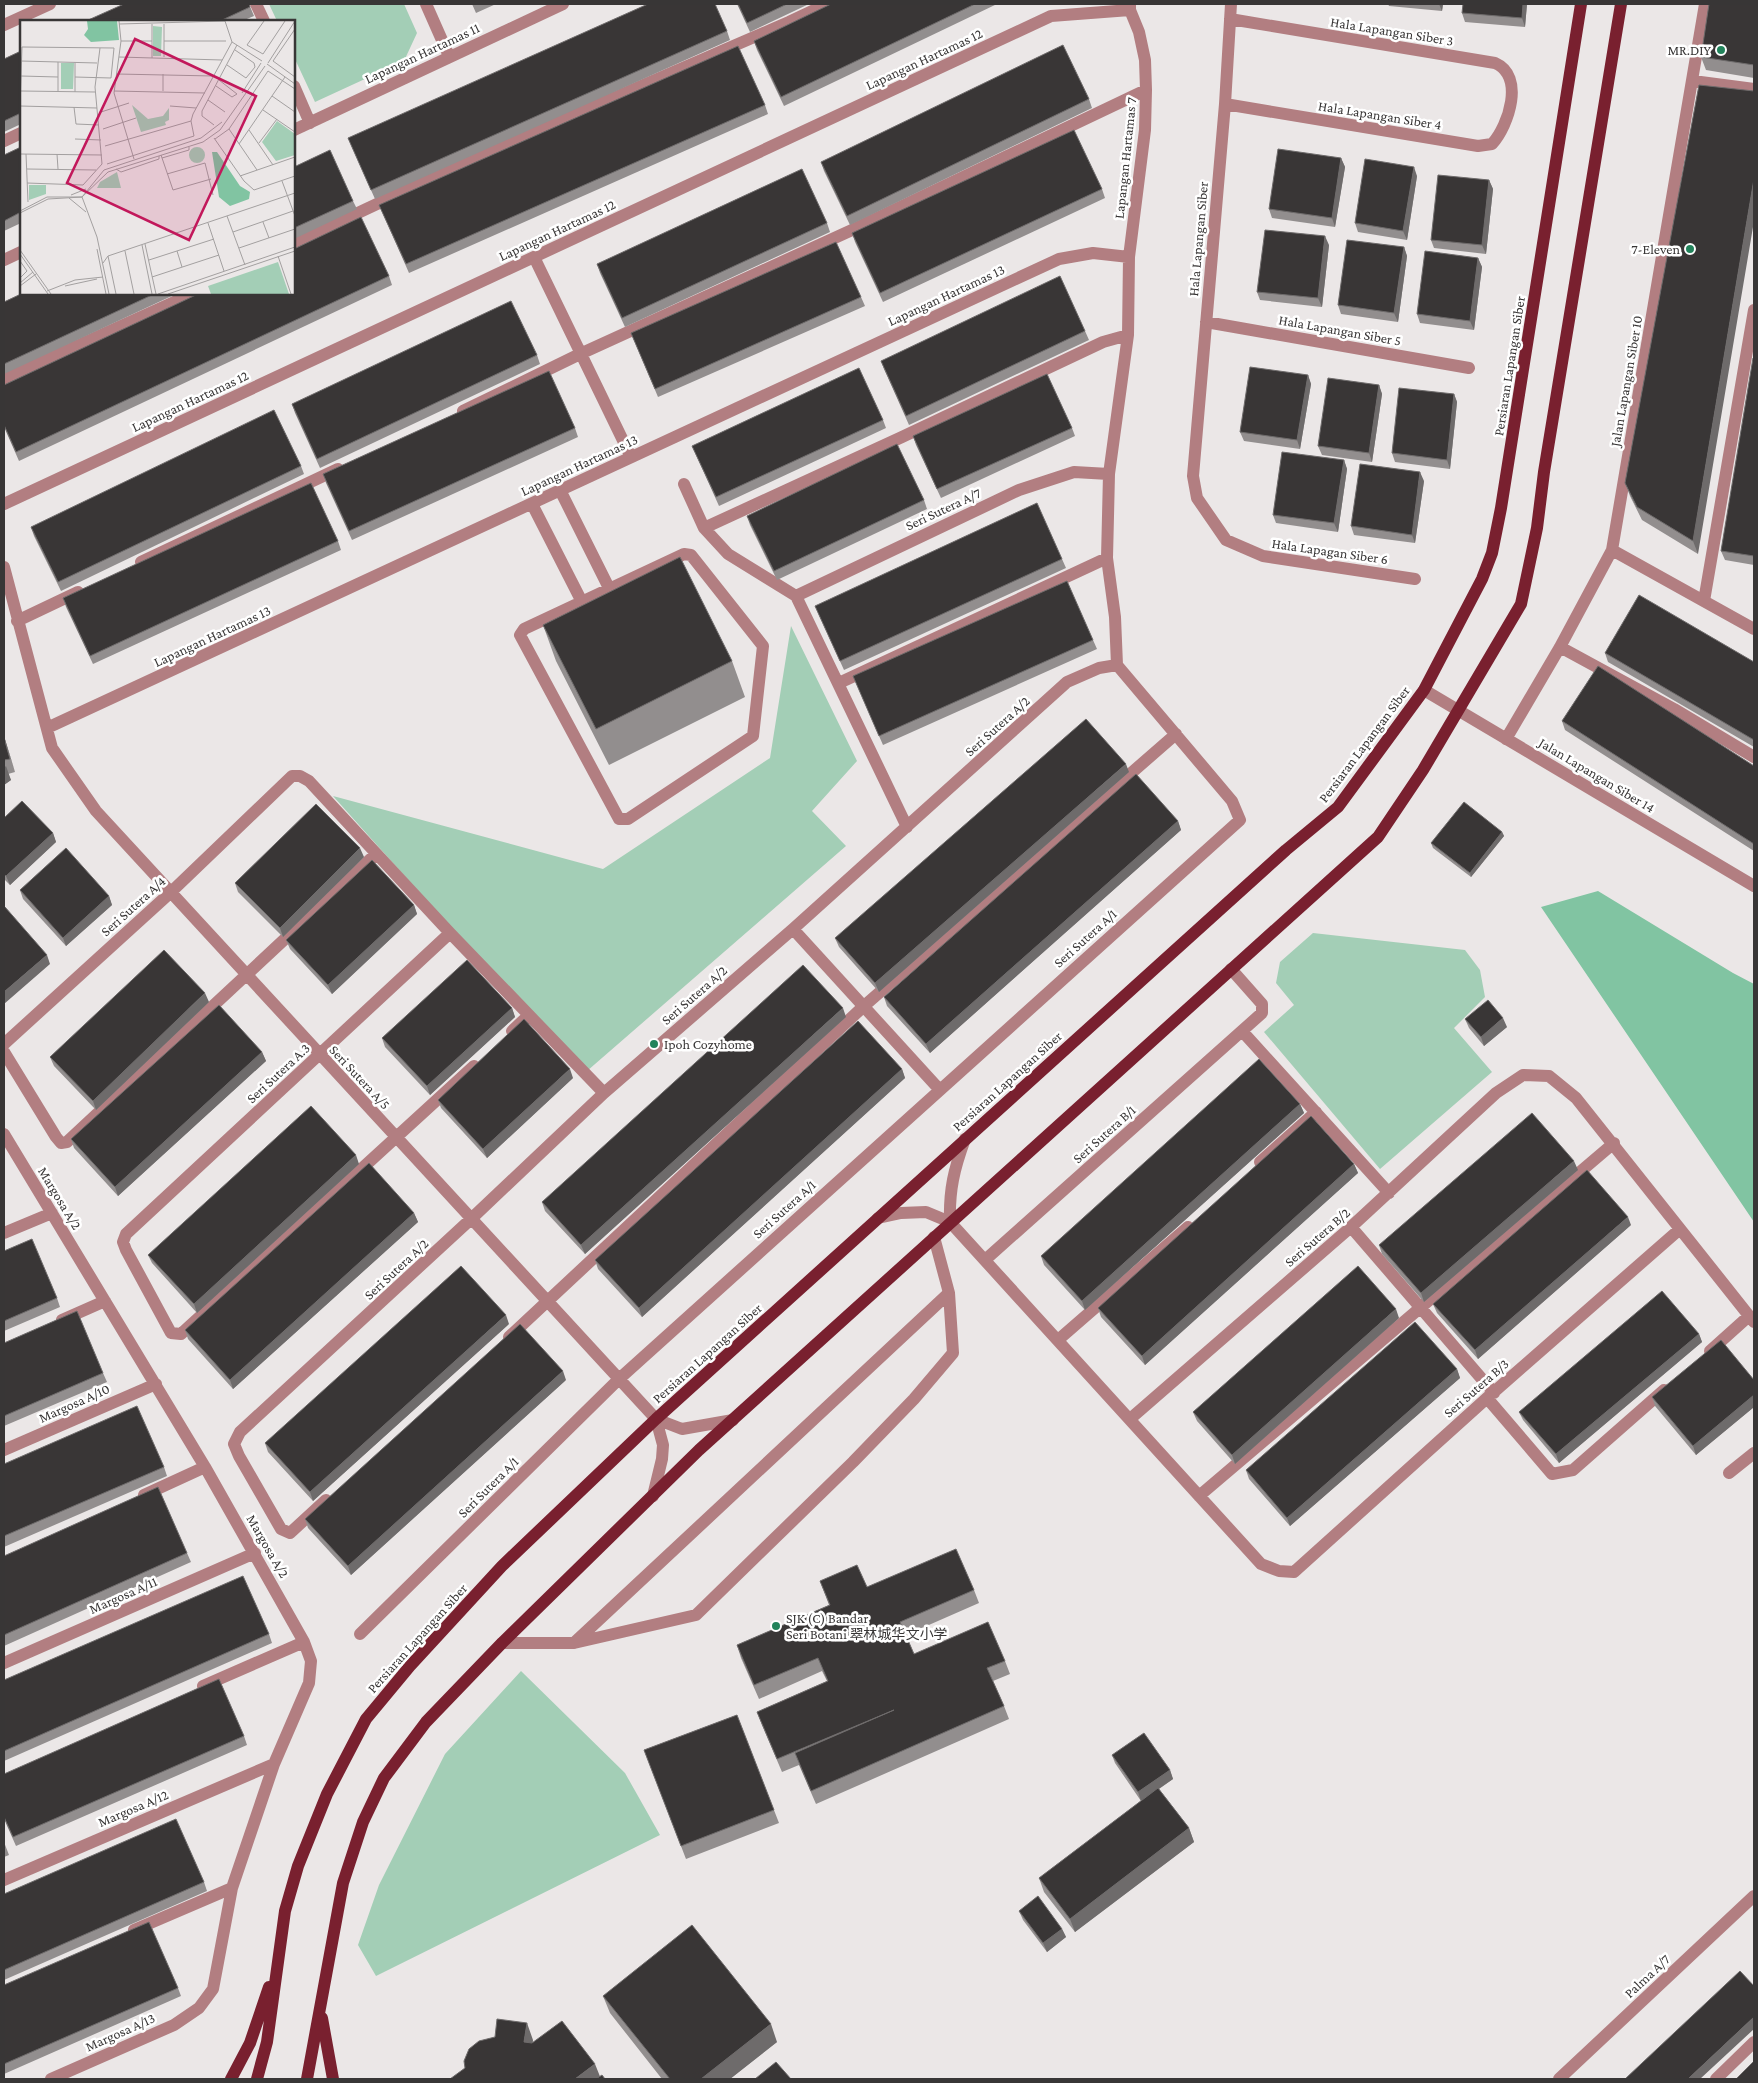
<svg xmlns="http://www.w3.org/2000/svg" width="1758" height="2083" viewBox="0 0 1758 2083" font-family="'Crimson Pro','Noto Sans SC',serif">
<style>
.green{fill:#a3ceb6}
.water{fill:#81c4a2}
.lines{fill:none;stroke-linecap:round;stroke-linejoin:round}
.minor{stroke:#b27e81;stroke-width:12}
.major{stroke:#79202f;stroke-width:12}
.wall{fill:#928e8e}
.shaded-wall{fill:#6e6b6b}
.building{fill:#393636;stroke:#6e6b6b}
.poi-dot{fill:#22835b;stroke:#fff;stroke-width:2}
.labels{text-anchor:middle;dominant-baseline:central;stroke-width:5;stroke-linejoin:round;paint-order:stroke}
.street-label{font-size:14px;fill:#383636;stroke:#fff}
.poi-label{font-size:14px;fill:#383636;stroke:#fff;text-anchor:end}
.inset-road{fill:none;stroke:#a3a0a0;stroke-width:1}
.view{fill:#c2185b;fill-opacity:0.15;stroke:#c2185b;stroke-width:2.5}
.inset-edge{fill:none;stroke:#383636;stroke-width:2.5}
</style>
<rect width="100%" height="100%" fill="#ebe7e7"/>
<path class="green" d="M269,4h135l13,29 -13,28 -89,41 -21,-45v-36h-17z
M791,626l66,135 -45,50 34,35 -259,225 -58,-56 -196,-219 270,73 167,-111z
M1313,933l152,17 15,20 5,27 -31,31 38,44 -112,97 -116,-137 30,-27 -18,-22 4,-21z
M521,1671l104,102 35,62 -284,141 -18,-31 21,-60 66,-131z"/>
<path class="water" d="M1598,891l135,82 21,11v238l-213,-315z"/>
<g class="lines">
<path class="minor" d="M256,4l8,17
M426,4l23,52
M1231,4l-6,100 -32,372 4,22 29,42 37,16 152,23
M4,25l46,-21
M1693,81l61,8
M294,86l16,37
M1225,104l253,42 14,-2c17,-19 33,-68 3,-81l-265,-44
M294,130l269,-126
M4,141l17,-8
M294,244c162,-80 329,-150 495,-222l38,-18
M534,257l97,200
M4,260l17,-8
M1206,322l263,46
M4,379l188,-85
M463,411l117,-57 272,-124 294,-140
M684,484l20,44 24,26 68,42 111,231
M560,490l50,100
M4,504l1047,-488 79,-6
M532,504l50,98
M704,528l198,-91 201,-95 25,-7
M1612,550l142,79
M684,554l7,1 72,91 -10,90 -125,83h-9l-99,-184 4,-6z
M141,562l197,-93
M4,567l48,181 44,63 560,608 7,26 -1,14 -9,37
M796,596l223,-106 55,-18 35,2
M1704,601l50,-291
M17,621l61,-29
M1560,647l114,62 80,48
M839,683l268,-125
M1424,690l330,196
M47,728l1012,-469 34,-6 36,4
M1506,739l54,-92 52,-97 93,-546
M793,929l146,160
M450,933l-324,301 -3,8 3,8 45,83 10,1 293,-268
M512,1031l17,-16
M1242,1031l147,162
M4,1044l166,-151 122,-117h8l9,5 141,152 154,160
M4,1052l52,85 5,6 6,-1 309,-288
M4,1134l201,333 99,175 7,19 -2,22 -35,81 -42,124 -19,101 -14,19 -25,17 -123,54
M1260,1162l56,-50
M878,1218l23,-5 25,-1 24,10 311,342 18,7 15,1 193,-174 193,-169
M950,1222c-1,-32 4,-53 15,-83
M1351,1227l143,166
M4,1233l48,-20
M985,1260l277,-247v-9l-31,-35
M62,1320l43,-19
M509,1337l355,-331 312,-272
M1058,1340l130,-113
M1710,1351l39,-35
M1487,1398l65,76 21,-4 91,-80
M656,1419l26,10 51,-9
M1130,1419l221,-192 145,-134 27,-18 26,1 27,22 178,224
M4,1450l152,-66
M1729,1473l25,-20
M144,1495l61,-28
M1199,1496l415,-353
M326,1500l-36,33 -9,-4 -42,-73 -5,-12 6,-12 231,-213 133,-126 189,-164 274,-247 32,-14 18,-3
M360,1634l259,-255 621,-559 -8,-19 -115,-136 -2,-48 -8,-59 2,-84 19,-139 1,-78 16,-127 1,-40 -1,-30 -6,-28 -9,-22v-6
M502,1643h72l375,-350
M574,1643l122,-28 157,-153 61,-63 39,-46 -4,-60 -15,-56
M4,1663l251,-110
M203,1686l101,-44
M4,1880l270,-116
M134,1930l98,-42
M1559,2079l195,-183
M1716,2079l38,-37"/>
<path class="major" d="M322,2018l11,61
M231,2079l19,-36 19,-56
M257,2079l10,-37 18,-131 13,-45 29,-72 39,-75 44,-53 92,-100 154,-147 630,-569 52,-43 86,-117 58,-111 10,-26 9,-45 80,-504
M307,2079l36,-196 20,-61 21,-44 42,-56 76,-79 197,-193 679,-613 45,-67 98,-166 16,-76 7,-56 77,-468"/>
</g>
<path class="wall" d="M249,4l5,12 -12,5h-156z
M472,4h24l-20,9z
M737,4h72l-59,28z
M831,4h166l-213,102 -27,-56 -3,-9z
M1388,4h55l-1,7 -53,-5z
M1527,4l-2,23 -60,-5 -3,-9z
M1754,4v74l-48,-8 -5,-13z
M727,31l3,9 -355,159 -27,-61z
M21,51v73l-17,8v-73z
M1699,85l-1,469 -56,-34 -12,-24 -5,-13z
M1089,99l3,9 -242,117 -26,-54 -3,-9z
M765,105l3,9 -359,159 -30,-68z
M21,147v76l-17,8v-76z
M1341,158l4,9 -10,60 -63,-9 -3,-9z
M294,167l59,34 4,8 -63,30z
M1417,176l-10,64 -49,-8 -3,-9z
M1489,180l4,9 -7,65 -52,-6 -3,-8z
M1102,189l3,9 -222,104 -28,-60 -3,-9z
M827,223l3,9 -205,95 -25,-54 -3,-9z
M1329,245l-7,62 -62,-7 -3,-8z
M1404,247l3,9 -9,66 -57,-8 -3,-9z
M1478,258l4,9 -8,63 -54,-7 -3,-9z
M389,276l3,9 -373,176 -15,-34v-42z
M21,294h155l-172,80v-72z
M861,297l4,9 -207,91 -27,-64z
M1085,331l4,9 -180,85 -25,-56 -3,-8z
M537,355l3,9 -220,104 -25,-55 -3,-9z
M1754,359v206l-29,-5 -4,-9z
M1308,375l3,9 -11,65 -56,-8 -4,-9z
M1379,385l3,9 -10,68 -50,-7 -4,-9z
M1454,394l3,8 -7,67 -55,-7 -3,-9z
M883,420l3,8 -167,78 -23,-51 -4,-9z
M575,428l3,9 -226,103 -26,-57 -3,-9z
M1072,428l3,8 -134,62 -25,-53 -3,-9z
M1344,460l3,9 -9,63 -62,-9 -3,-8z
M301,466l3,8 -243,117 -27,-55 -3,-9z
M1424,481l-9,62 -61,-8 -3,-9z
M924,500l3,9 -150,71 -27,-55 -3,-9z
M338,541l3,9 -248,114 -27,-57 -3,-9z
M1062,559l4,9 -222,102 -25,-55 -4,-9z
M543,625l189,36 13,36 -136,68 -53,-104z
M1093,640l4,9 -214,96 -30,-69z
M1605,653l149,9v85l-146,-85z
M1562,721l192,45v85l-189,-121z
M4,736l11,36 -7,2 3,6 -7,5z
M1129,772l-250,220 -40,-45 -4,-9z
M4,818l49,15 3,9 -46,43 -6,-6z
M1178,821l3,9 -251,223 -43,-47 -3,-9z
M1502,832l2,4 -33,41 -38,-29 -2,-5z
M364,857l-81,80 -45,-45 -3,-9z
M20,890l89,6 3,9 -46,41 -43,-47z
M414,905l3,9 -85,80 -42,-45 -4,-9z
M209,1002l-113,108 -42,-44 -4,-9z
M512,1008l3,9 -85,78 -45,-48 -3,-9z
M846,1017l-261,237 -40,-43 -3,-9z
M1465,1019l42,8 -23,19 -15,-18z
M262,1052l4,9 -148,135 -44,-48 -3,-9z
M902,1069l3,9 -263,239 -44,-48 -3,-9z
M573,1078l-86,80 -46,-50 -3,-8z
M1300,1104l4,9 -219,197 -41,-45 -3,-9z
M359,1164l-162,149 -45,-50 -4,-8z
M1354,1164l4,9 -213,192 -44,-48 -3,-9z
M1578,1170l-154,132 -42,-48 -3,-9z
M414,1213l4,9 -185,167 -45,-50 -3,-9z
M1631,1225l-153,134 -41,-46 -4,-9z
M4,1251l53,47 3,9 -56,24z
M1399,1318l-164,146 -38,-43 -4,-9z
M509,1324l-196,177 -45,-49 -3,-9z
M1699,1334l3,8 -143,121 -36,-43 -4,-8z
M4,1343l99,30 4,9 -103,44z
M1457,1369l3,9 -170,148 -41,-47 -3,-9z
M566,1380l-215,195 -43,-47 -3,-9z
M1754,1380v27l-58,48 -41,-49 -3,-9z
M4,1464l160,3 3,9 -163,71z
M187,1553l4,9 -187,84v-90z
M820,1581l47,6 107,3 5,13 -73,32 8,19 91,7 5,13 -17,7 11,25 5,13 -193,85 -17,-39 -17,7 -20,-47 -5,-13 70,-31 -5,-10 -63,28 -18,-41 -4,-13 92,-40z
M269,1634l3,9 -268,118v-81z
M737,1715l42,108 -93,36 -42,-109z
M244,1736l3,9 -231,101 -12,-27v-45z
M1112,1755l58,15 3,9 -14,10 30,39 5,14 -119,90 -31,-40 -5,-14 102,-77 -26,-38z
M4,1842l5,13 -5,2z
M204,1882l3,9 -203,89v-86z
M1019,1911l43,18 4,8 -19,15 -24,-32z
M4,1985l174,3 3,8 -177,78z
M603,1996l174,46 -47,37h-68l-52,-66z"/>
<path class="shaded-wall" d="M1439,4h4l-1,7z
M1523,4h4l-2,23 -3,-9z
M1341,158l4,9 -10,60 -3,-9z
M1414,167l3,9 -10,64 -4,-9z
M1754,179v42l-56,333 -5,-13z
M1489,180l4,9 -7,65 -4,-9z
M1325,236l4,9 -7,62 -4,-9z
M1404,247l3,9 -9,66 -4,-9z
M1478,258l4,9 -8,63 -4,-9z
M1308,375l3,9 -11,65 -3,-9z
M1379,385l3,9 -10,68 -3,-9z
M1454,394l3,8 -7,67 -3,-9z
M1344,460l3,9 -9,63 -4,-9z
M1420,472l4,9 -9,62 -3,-8z
M4,736l11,36 -11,-34z
M1126,764l3,8 -250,220 -4,-9z
M6,766l5,14 -7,5v-17z
M1178,821l3,9 -251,223 -4,-9z
M1502,832l2,4 -33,41 -1,-4z
M53,833l3,9 -46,43 -4,-9z
M360,848l4,9 -81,80 -3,-9z
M109,896l3,9 -46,41 -3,-8z
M414,905l3,9 -85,80 -4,-9z
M47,955l3,9 -46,40v-12z
M205,993l4,9 -113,108 -3,-9z
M512,1008l3,9 -85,78 -3,-9z
M843,1008l3,9 -261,237 -4,-9z
M1503,1018l4,9 -23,19 -3,-9z
M262,1052l4,9 -148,135 -3,-9z
M570,1069l3,9 -86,80 -4,-9z
M902,1069l3,9 -263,239 -3,-9z
M1300,1104l4,9 -219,197 -3,-9z
M356,1155l3,9 -162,149 -3,-9z
M1574,1161l4,9 -154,132 -3,-9z
M1354,1164l4,9 -213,192 -3,-9z
M414,1213l4,9 -185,167 -3,-9z
M1628,1217l3,8 -153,134 -3,-9z
M1396,1309l3,9 -164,146 -3,-9z
M506,1315l3,9 -196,177 -3,-9z
M1699,1334l3,8 -143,121 -3,-9z
M1457,1369l3,9 -170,148 -3,-8z
M563,1371l3,9 -215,195 -3,-9z
M1754,1395v12l-58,48 -3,-9z
M1170,1770l3,9 -32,22 -3,-9z
M1189,1828l5,14 -119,90 -5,-13z
M1062,1929l4,8 -19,15 -4,-9z
M1754,2017v12l-54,50h-12z
M527,2023l6,17 -2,20 -7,-18z
M771,2024l6,18 -47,37h-29z
M595,2064l6,15h-26z"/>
<path class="building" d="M124,4h125l1,3 -30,14h-134z
M648,4h67l12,27 -356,159 -23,-52z
M738,4h49l-40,19z
M831,4h144l-194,93 -27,-56z
M1463,4h60l-1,14 -60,-5z
M1709,4h45v61l-53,-8z
M1063,45l26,54 -242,117 -26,-54z
M738,46l27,59 -359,159 -27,-59z
M21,51v62l-17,8v-62z
M1699,85l55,6v88l-61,362 -56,-34 -12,-24z
M1074,130l28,59 -222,104 -28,-60z
M21,147v65l-17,9v-66z
M1278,149l63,9 -9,60 -63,-9z
M330,150l23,51 -59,27v-61z
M1365,159l49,8 -11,64 -48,-8z
M802,169l25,54 -205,95 -25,-54z
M1438,175l51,5 -7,65 -51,-5z
M361,217l28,59 -373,176 -12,-27v-40l194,-91h96v-45z
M1265,230l60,6 -7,62 -61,-6z
M1347,240l57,7 -10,66 -56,-8z
M836,242l25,55 -206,92 -24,-56z
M1425,251l53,7 -8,63 -53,-7z
M1060,276l25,55 -179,85 -25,-55z
M21,294h133l-150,70v-62z
M511,301l26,54 -220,104 -25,-55z
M1753,358l1,1v197l-33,-5z
M1250,367l58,8 -11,65 -57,-8z
M859,368l24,52 -167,77 -24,-51z
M549,371l26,57 -226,103 -26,-57z
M1047,374l25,54 -135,61 -24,-53z
M1328,378l51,7 -10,68 -51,-7z
M1399,388l55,6 -7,66 -55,-7z
M274,410l27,56 -243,116 -27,-55z
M897,444l27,56 -150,71 -27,-55z
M1282,452l62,8 -10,63 -61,-8z
M1360,464l60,8 -8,63 -61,-9z
M311,483l27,58 -248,115 -27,-58z
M1037,503l25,56 -222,102 -25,-55z
M680,557l52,104 -136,68 -53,-104z
M1067,581l26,59 -214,96 -26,-60z
M1639,595l115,67v78l-149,-87z
M1598,666l156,100v78l-192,-123z
M1086,719l40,45 -251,219 -40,-45z
M4,738l6,21 -6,1z
M1136,774l42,47 -252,223 -42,-47z
M22,801l31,32 -47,43 -2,-2v-56z
M1464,802l38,30 -32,41 -39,-30z
M316,804l44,44 -80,80 -45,-45z
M66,848l43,48 -46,42 -43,-48z
M372,860l42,45 -86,80 -42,-45z
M5,907l42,48 -43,37v-83z
M164,950l41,43 -112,108 -43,-44z
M467,960l45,48 -85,78 -45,-48z
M803,965l40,43 -262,237 -39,-43z
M1488,1000l15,18 -22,19 -16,-18z
M219,1005l43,47 -147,135 -44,-48z
M524,1019l46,50 -87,80 -45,-49z
M858,1021l44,48 -263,239 -44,-48z
M1259,1059l41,45 -218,197 -41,-45z
M311,1106l45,49 -162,149 -46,-49z
M1532,1113l42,48 -153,132 -42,-48z
M1311,1116l43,48 -212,192 -44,-48z
M369,1163l45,50 -184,167 -45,-50z
M1587,1170l41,47 -153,133 -42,-46z
M32,1239l25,59 -53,23v-70z
M461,1266l45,49 -196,177 -45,-49z
M1358,1266l38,43 -164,146 -39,-43z
M1662,1291l37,43 -143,120 -37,-42z
M77,1311l26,62 -99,43v-73z
M1415,1322l42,47 -170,149 -41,-48z
M520,1324l43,47 -215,195 -43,-47z
M1721,1340l33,40v15l-61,51 -41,-49z
M137,1406l27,61 -160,69v-72z
M158,1487l29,66 -183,82v-79z
M956,1549l18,41 -74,32 14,32 74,-32 17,39 -18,7 17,38 -193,85 -16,-38 99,-43 -117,49 -20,-47 71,-31 -10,-23 -64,27 -17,-40 93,-40 -10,-24 37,-16 10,22z
M243,1576l26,58 -265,117v-71z
M219,1679l25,57 -231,101 -9,-20v-43z
M737,1715l37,95 -93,36 -37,-96z
M1144,1733l26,37 -32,22 -26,-37z
M1158,1788l31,40 -119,91 -31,-41z
M176,1819l28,63 -200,88v-76z
M1038,1896l24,33 -19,14 -24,-32z
M149,1922l29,66 -174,76v-79z
M692,1925l79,99 -70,55h-31l-67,-83z
M1740,1971l14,15v31l-66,62h-63z
M497,2019l30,4 -3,19 8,1 30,-22 33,43 -20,15h-125l15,-11 -1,-7 5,-12 10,-8 16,-4z
M1754,2061v18h-18z
M776,2062l15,17h-36z
M602,2075l3,4h-9z"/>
<g class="poi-dot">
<circle cx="1721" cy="50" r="5"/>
<circle cx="1690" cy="249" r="5"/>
<circle cx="654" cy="1044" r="5"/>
<circle cx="776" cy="1626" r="5"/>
</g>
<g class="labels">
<g class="street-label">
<text transform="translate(1392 31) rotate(9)">Hala Lapangan Siber 3</text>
<text transform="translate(422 53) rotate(-25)">Lapangan Hartamas 11</text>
<text transform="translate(924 59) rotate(-25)">Lapangan Hartamas 12</text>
<text transform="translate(1380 115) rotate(9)">Hala Lapangan Siber 4</text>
<text transform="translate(1125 158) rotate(-84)">Lapangan Hartamas 7</text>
<text transform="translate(557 230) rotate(-25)">Lapangan Hartamas 12</text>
<text transform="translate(1198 239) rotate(-85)">Hala Lapangan Siber</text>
<text transform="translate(946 295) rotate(-25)">Lapangan Hartamas 13</text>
<text transform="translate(1340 330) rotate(10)">Hala Lapangan Siber 5</text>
<text transform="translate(1509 366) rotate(-81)">Persiaran Lapangan Siber</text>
<text transform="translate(1626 381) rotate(-80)">Jalan Lapangan Siber 10</text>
<text transform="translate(190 401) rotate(-25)">Lapangan Hartamas 12</text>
<text transform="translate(579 465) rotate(-25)">Lapangan Hartamas 13</text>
<text transform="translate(943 509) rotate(-25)">Seri Sutera A/7</text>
<text transform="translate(1330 551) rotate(8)">Hala Lapagan Siber 6</text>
<text transform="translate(212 636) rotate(-25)">Lapangan Hartamas 13</text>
<text transform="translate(997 726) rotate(-42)">Seri Sutera A/2</text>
<text transform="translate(1364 744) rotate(-53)">Persiaran Lapangan Siber</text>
<text transform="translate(1597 775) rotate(31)">Jalan Lapangan Siber 14</text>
<text transform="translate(133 906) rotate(-42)">Seri Sutera A/4</text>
<text transform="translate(1085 938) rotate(-42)">Seri Sutera A/1</text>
<text transform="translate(694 995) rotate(-41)">Seri Sutera A/2</text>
<text transform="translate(278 1073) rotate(-43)">Seri Sutera A.3</text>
<text transform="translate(360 1077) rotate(47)">Seri Sutera A/5</text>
<text transform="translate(1007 1081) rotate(-42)">Persiaran Lapangan Siber</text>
<text transform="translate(1104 1134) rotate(-42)">Seri Sutera B/1</text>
<text transform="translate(60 1198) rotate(59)">Margosa A/2</text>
<text transform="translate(784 1209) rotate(-42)">Seri Sutera A/1</text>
<text transform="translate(1317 1237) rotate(-41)">Seri Sutera B/2</text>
<text transform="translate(396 1269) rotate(-43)">Seri Sutera A/2</text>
<text transform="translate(707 1353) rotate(-42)">Persiaran Lapangan Siber</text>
<text transform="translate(1476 1388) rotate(-41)">Seri Sutera B/3</text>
<text transform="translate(74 1403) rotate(-24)">Margosa A/10</text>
<text transform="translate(488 1487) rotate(-45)">Seri Sutera A/1</text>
<text transform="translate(268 1546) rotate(60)">Margosa A/2</text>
<text transform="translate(123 1595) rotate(-24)">Margosa A/11</text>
<text transform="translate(417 1638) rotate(-48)">Persiaran Lapangan Siber</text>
<text transform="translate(133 1808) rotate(-23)">Margosa A/12</text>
<text transform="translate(1647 1976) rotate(-43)">Palma A/7</text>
<text transform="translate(120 2032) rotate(-24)">Margosa A/13</text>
</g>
<g class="poi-label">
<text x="1711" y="50">MR.DIY</text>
<text x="1680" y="249">7-Eleven</text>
<text x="664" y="1044" text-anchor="start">Ipoh Cozyhome</text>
<text x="786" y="1618" text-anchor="start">SJK (C) Bandar<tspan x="786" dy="16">Seri Botani 翠林城华文小学</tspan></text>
</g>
</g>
<g transform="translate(20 20)">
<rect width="275" height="275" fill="#ebe7e7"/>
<path d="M133,6l9,1 -1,29h-8zM41,43h13l-1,26h-12zM112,85l16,14 15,-3 6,-8v12l-4,2 1,3 -25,7zM257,101l18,13v21l-19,6 -14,-19zM169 135a8 8 0 1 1 16 0a8 8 0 1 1-16 0ZM97,152l4,16h-24l3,-6zM9,165h17v9l-17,6zM258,242l11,32h-78l-3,-8z" fill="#a3ceb6"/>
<path d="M67,1h30l2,19 -28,2 -7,-7 4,-6zM192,132h5l23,34 10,6 -1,7 -19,7 -11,-9z" fill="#81c4a2"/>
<path class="inset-road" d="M99,1l2,20 -7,52 20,66M99,4l106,-3M144,4v33M275,9l-22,32 22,16M101,21h31M144,21h62M212,22l30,19M227,25l16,9 22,-33M227,25l17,-24M99,37l103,3M132,38v-34M1,41l76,2M248,43l27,-42M247,44l28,20M207,45l19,13 9,-11 -1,-4 -19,-13M97,54l96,2M143,54v17M1,56l37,1M196,66l16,11 5,-3 -18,-14M1,71l74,1M94,71l91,2M38,72v-30M55,72v-30M222,73l19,-30M252,76l23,16M188,80l17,12M0,86l2,-59 92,1 -3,30 -36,-1M0,86l77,2M150,86l26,2M54,87l2,17 23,1M243,90l32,22M81,92l28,-9M194,105l-12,-9v-5l35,-66M83,109l33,-11M209,109l28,41M229,110l24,35M194,118l30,43 10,9 41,-14M55,119l26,1M195,119l14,-10 39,-58 27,18M239,123l18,-24M219,124l46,-67M85,126l86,-25M0,134l82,1M6,134l2,48M37,134l1,15M141,135l12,35 38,-11M142,138l27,-8v-3M87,144l87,-28 -3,-15 2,-7 39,-72 -7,-21M7,149l69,1M96,149l5,3 38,-13v-3M147,154l38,-11 8,32M220,156l55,-19M262,161l13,35M7,163l56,2 19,-21 -7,-77 5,-39M51,175l15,-6M62,177l26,-25 95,-30 17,-12 45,-64M62,177l22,-27 97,-32 21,-16M62,177l15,40 12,57M49,178l17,14M0,191l27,-14h35M0,193l28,-14 34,-2M207,196l18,49M243,202l6,16M188,203l16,48M213,212l60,-21M125,224l11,50M122,225l10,49M219,228l56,-19M77,229l9,45M0,230l31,44M105,231l9,43M157,231l5,16M0,234l28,40M88,236l8,38M258,236l13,38M129,240l65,-21M0,241l7,10 -7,7M83,243l5,-7 187,-63M132,257l67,-22M0,263l13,-11M0,266l16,-12M45,266l32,-7M27,271l28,-11 28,-3M138,274l137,-47M148,274l127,-43"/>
<path class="view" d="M115,19l121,57 -67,144 -122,-57z"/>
<rect width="275" height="275" class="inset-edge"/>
</g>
<rect width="1758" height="2083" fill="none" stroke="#383636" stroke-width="10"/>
</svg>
